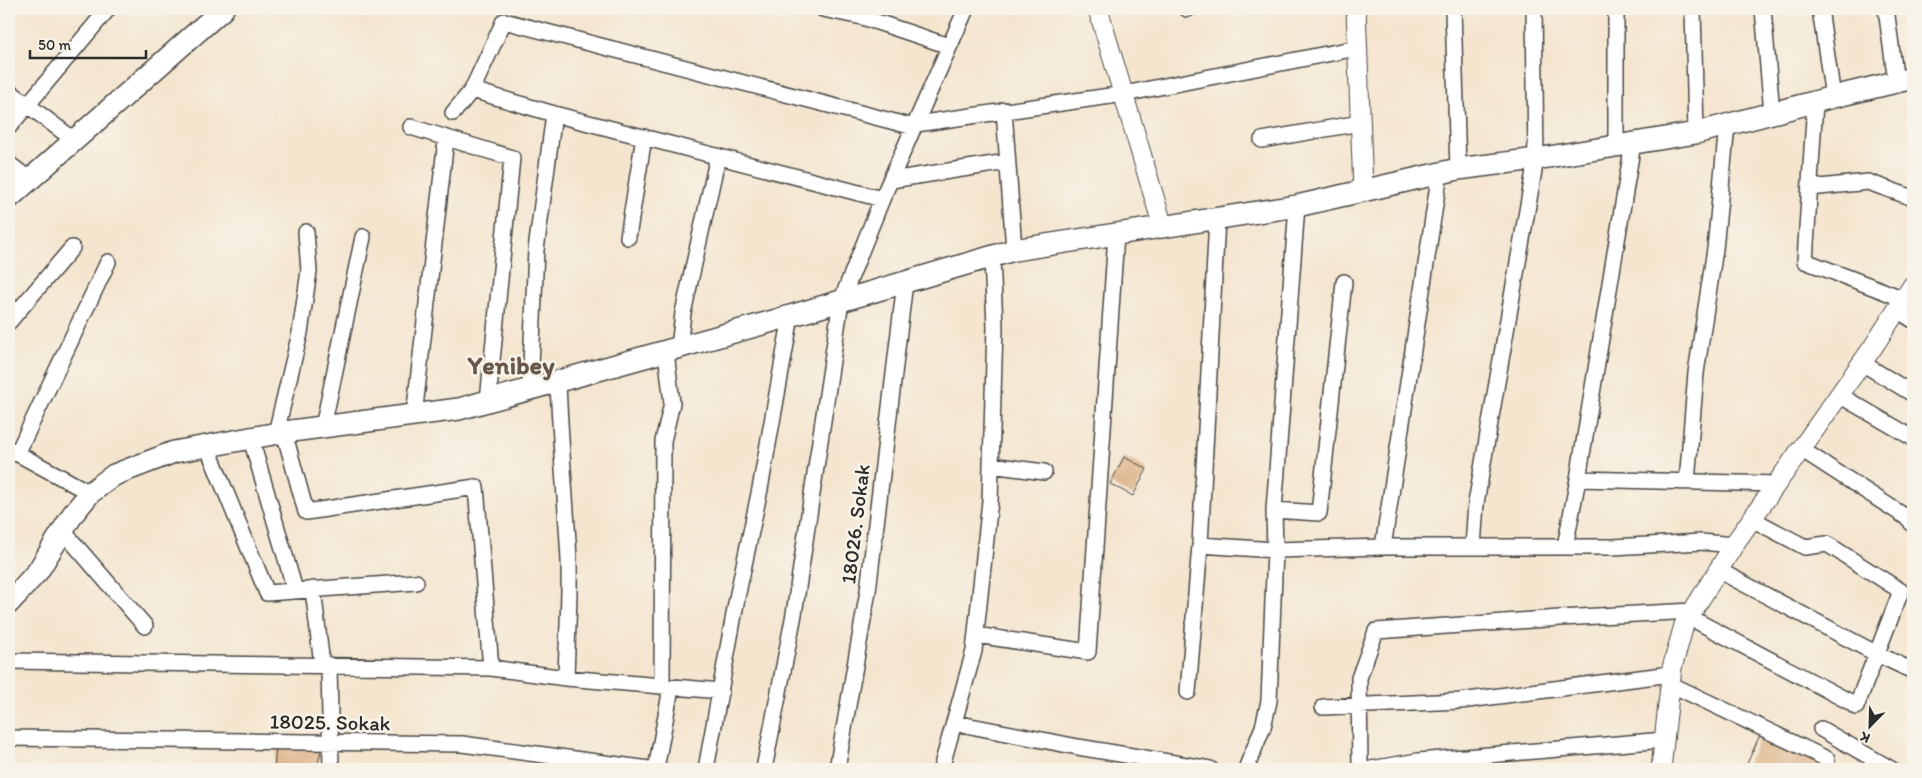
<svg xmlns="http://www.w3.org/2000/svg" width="1922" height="778" viewBox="0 0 1922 778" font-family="Itim,sans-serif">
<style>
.building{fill:#daad80}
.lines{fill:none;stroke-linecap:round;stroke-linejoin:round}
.minor-casing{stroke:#494744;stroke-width:18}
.tertiary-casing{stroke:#494744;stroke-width:21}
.secondary-casing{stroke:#494744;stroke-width:24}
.minor{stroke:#fff;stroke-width:15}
.tertiary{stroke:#fff;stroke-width:19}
.secondary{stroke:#fff;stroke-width:21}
.labels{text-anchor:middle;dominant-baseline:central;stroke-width:5;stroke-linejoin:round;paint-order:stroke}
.street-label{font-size:21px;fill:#2b2b2b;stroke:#f7f3e8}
.district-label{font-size:26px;font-weight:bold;fill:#685849;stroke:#f7f3e8}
</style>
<rect width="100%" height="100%" fill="#f7f3e8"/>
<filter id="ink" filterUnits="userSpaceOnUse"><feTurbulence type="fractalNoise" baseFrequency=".02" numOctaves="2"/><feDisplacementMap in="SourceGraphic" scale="10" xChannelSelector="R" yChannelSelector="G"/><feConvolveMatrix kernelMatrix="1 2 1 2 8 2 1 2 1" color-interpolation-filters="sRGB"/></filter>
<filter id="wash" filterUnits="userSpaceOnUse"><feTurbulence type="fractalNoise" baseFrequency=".0096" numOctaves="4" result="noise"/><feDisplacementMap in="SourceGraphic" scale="20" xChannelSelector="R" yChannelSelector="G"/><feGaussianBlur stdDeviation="1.12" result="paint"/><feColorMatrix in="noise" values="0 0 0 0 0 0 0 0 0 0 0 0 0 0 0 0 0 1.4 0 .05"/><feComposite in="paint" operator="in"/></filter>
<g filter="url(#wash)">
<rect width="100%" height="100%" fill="#f4e5cf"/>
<g id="blocks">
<path class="building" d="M1124,457l23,12 -14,27 -23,-12z
M1760,735l59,26 -4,8h-66l-4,-1z
M276,748l45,2 -4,19h-43z"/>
</g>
</g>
<g filter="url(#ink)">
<use href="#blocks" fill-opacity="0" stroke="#494744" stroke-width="1"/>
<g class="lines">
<g class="minor-casing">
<path id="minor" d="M823,9l39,8 87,29
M1187,9h1
M1453,9l5,160
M1616,9v137
M1693,9l3,124
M1763,9l9,104
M1820,9l13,88
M1886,9l10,73
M472,90l82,24 328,85
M9,91l65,49
M1815,102l-10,159 99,38
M1004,110l10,140
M453,113l19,-23 32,-69 410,106
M916,124l208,-30 233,-46
M9,127l99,-118
M411,127l101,31 -24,243
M1262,140l98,-17
M9,164l21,16
M891,180l116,-18
M1810,188l58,-6 45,16
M628,237l16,-100
M1897,310l16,10
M9,322l63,-74
M679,348l4,-35 35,-157
M1862,363l51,31
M558,381c2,60 8,119 11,179 1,39 -2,79 -3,118
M530,389l6,-139 18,-136
M1839,395l74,43
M414,416l31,-268
M323,427l40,-190
M284,432l22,80 170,-25 15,181
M276,433l24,-100 9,-62 -3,-39
M251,439l44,151
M207,446l60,147 149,-11
M9,449l81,44
M1801,449l108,70 4,6
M17,454l91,-192
M991,465l53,7
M1578,479l199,5
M1687,482l9,-109 19,-124 12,-124
M1274,510l45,3 25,-231
M63,531l82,95
M1200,545l75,5 108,-3h230l88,-5 33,3
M1383,547l57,-375
M1473,547l3,-44 60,-344 -2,-150
M1565,547l13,-68 55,-336
M1718,570l159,84 36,17
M313,589l9,76
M1689,617l161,85 6,5 45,-116 -74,-47 -22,3 -53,-28
M976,635l112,17 28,-417
M9,661l482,7 75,10 155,13
M329,665l2,104
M1670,684l157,75 -1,10
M662,687l1,-246 9,-38 -6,-51
M1188,692l12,-147 17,-326
M1323,707l137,-6 211,-27
M955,723l123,24 132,22
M1821,729l70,40
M9,738l453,6 187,25
M656,769l15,-81
M706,769l31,-171 23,-109 31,-173
M764,769l30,-155 47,-313 41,-102 84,-190
M837,769l31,-178 37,-309
M941,769l33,-118 16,-150 5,-174 -3,-71
M1246,769l17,-42 6,-26 6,-151 -1,-40 23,-304
M1360,769l-1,-91 17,-47 184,-13 133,-7
M1371,769l47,-8 246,-21"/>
</g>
<g class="tertiary-casing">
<path id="tertiary" d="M1098,9l65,218
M1356,9l7,181
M1661,769l11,-101 12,-43 53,-85 136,-193 40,-62"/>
</g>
<g class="secondary-casing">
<path id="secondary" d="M9,198l214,-189
M9,603l29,-32 35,-57 17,-21 24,-18 60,-23 110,-20 175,-23 314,-88 241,-71 283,-44 161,-37 78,-10 160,-26 137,-36 80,-19"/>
</g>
<use href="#minor" class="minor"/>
<use href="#tertiary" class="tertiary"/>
<use href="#secondary" class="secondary"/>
</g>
</g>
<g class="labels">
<g class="street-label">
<text transform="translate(855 524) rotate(-83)">18026. Sokak</text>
<text transform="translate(330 722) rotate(1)">18025. Sokak</text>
</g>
<g class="district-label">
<text x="511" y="365">Yenibey</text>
</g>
</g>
<rect width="1922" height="778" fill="none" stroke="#f7f3e8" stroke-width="30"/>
<g transform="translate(1870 726) rotate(203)" stroke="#f7f3e8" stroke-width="4" paint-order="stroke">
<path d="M0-4L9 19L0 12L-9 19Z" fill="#2b2b2b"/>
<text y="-8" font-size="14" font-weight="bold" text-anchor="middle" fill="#2b2b2b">K</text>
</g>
<path d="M30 50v8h116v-8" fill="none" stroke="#2b2b2b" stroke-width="2.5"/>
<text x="38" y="50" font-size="15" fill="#2b2b2b" stroke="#f7f3e8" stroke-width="4" paint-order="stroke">50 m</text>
</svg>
